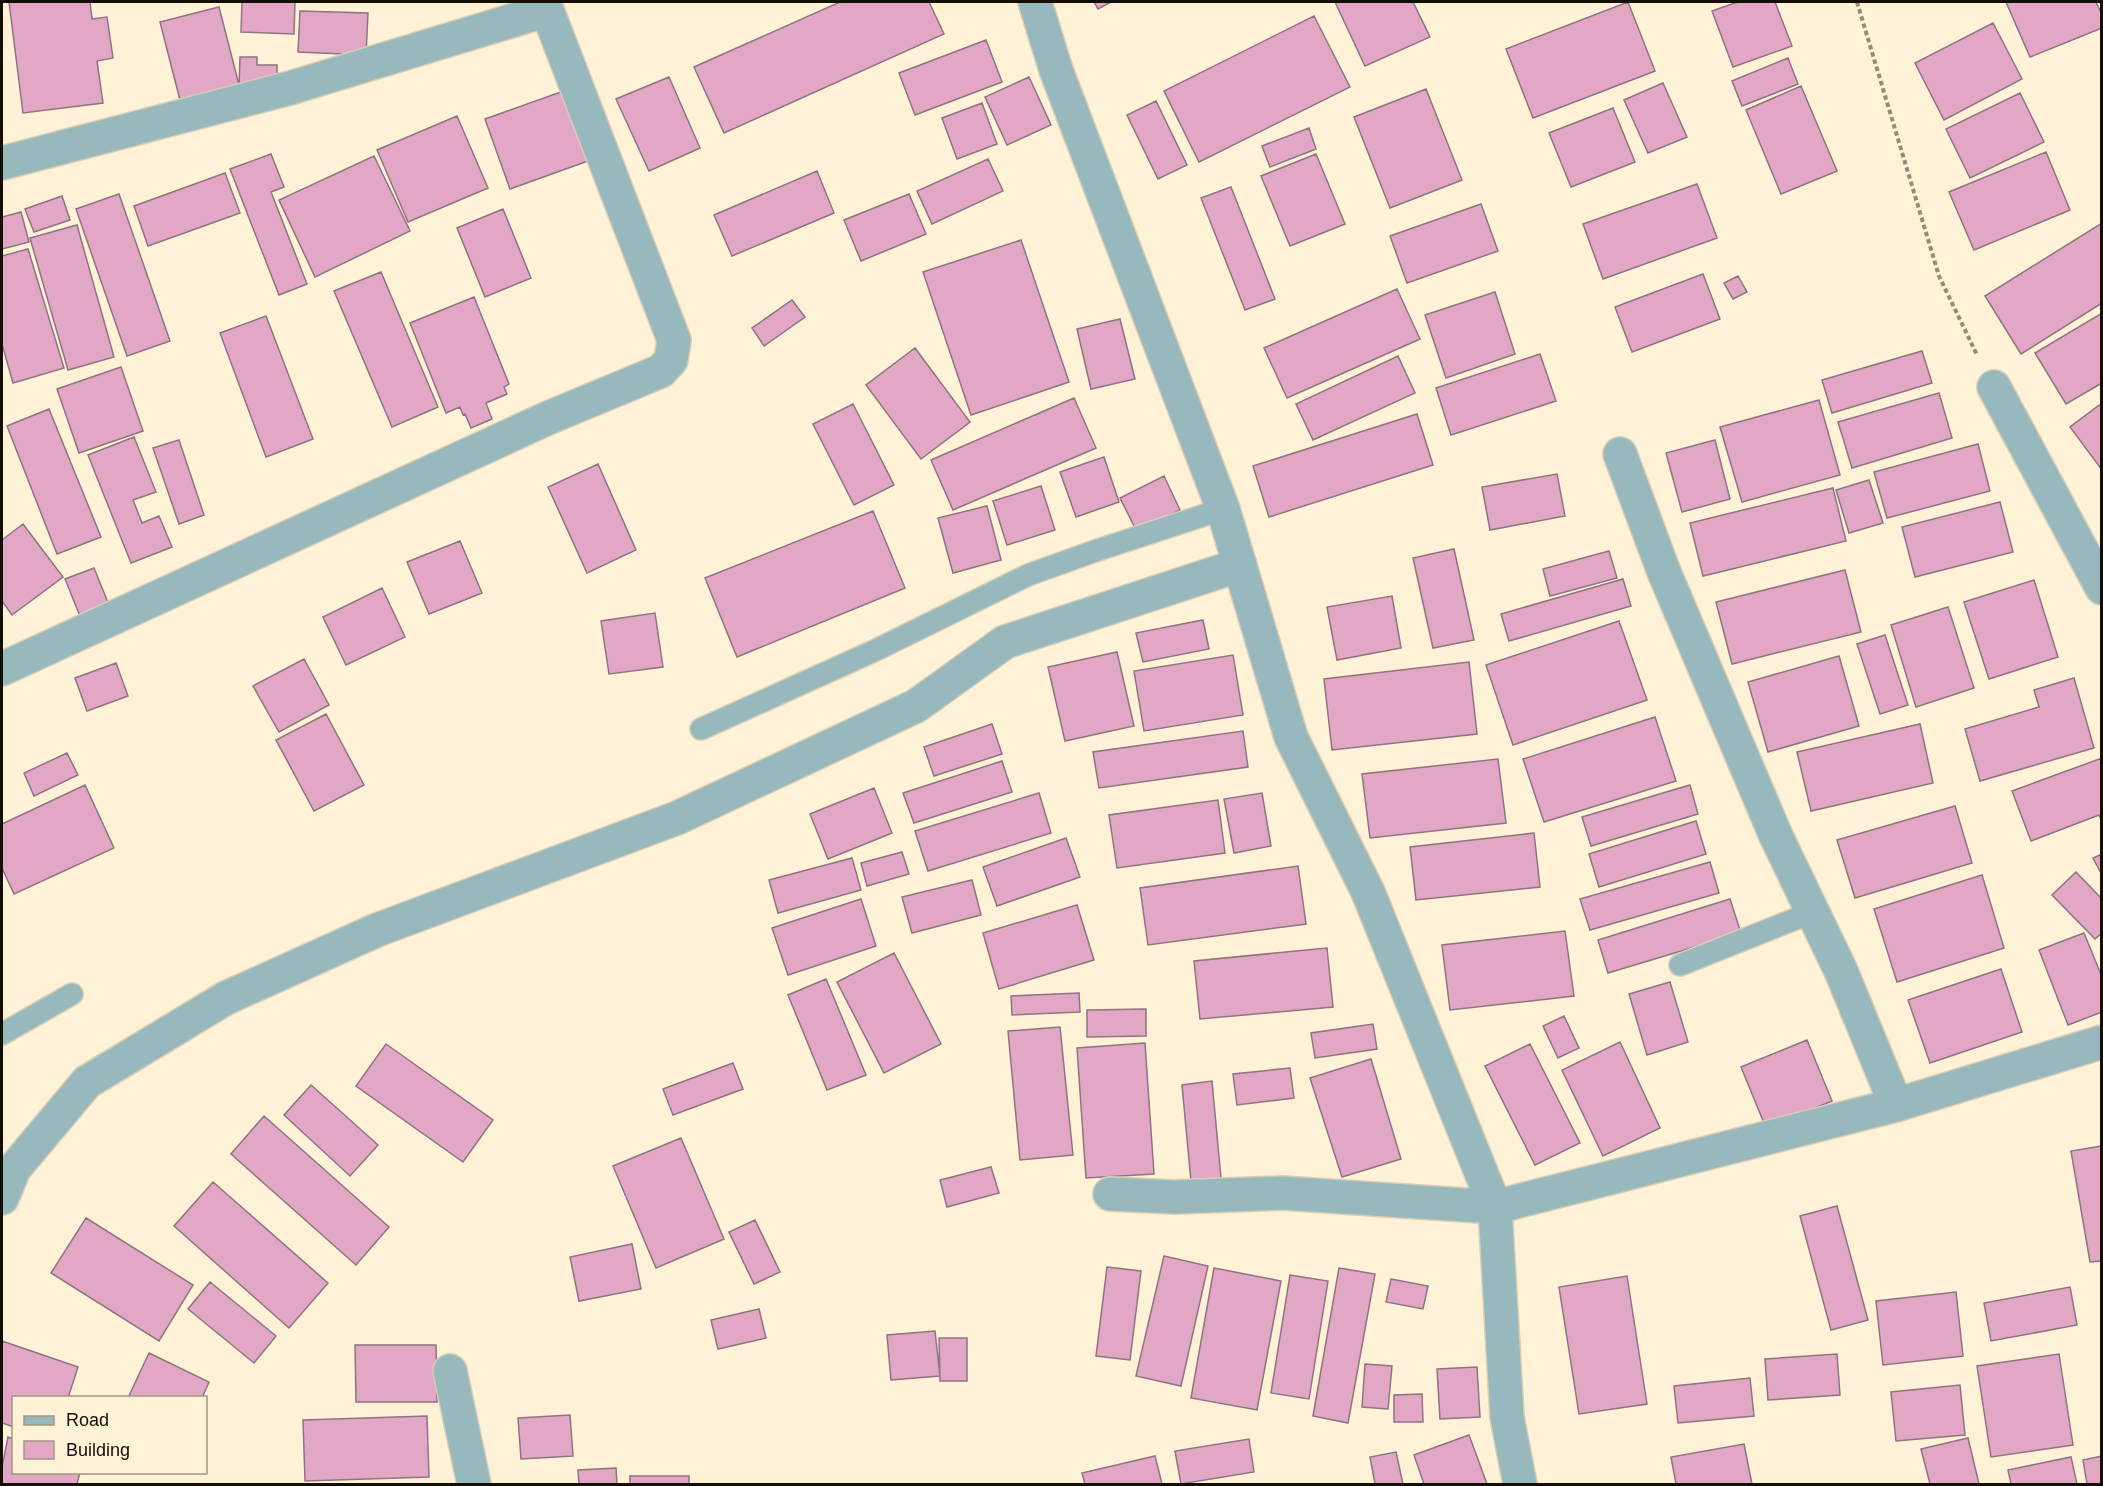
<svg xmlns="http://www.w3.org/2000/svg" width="2103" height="1486" viewBox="0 0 2103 1486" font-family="Arial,sans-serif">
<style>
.building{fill:#e3a7c6;stroke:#8e7481;stroke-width:1.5}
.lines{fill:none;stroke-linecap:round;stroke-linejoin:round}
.service-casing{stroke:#d9ceb6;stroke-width:24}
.minor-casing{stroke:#d9ceb6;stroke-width:36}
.tertiary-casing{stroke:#d9ceb6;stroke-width:36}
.path{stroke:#948b79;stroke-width:4;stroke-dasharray:4.5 3;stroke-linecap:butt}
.service{stroke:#97b8bc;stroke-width:21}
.minor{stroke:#97b8bc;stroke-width:33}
.tertiary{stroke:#97b8bc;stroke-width:33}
</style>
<rect width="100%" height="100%" fill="#fff2d7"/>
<path class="building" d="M9,2h81l2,17 15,-2 6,41 -16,3 6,42 -80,10z
M242,2h53l-1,32 -53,-2z
M840,2h89l15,32 -220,99 -30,-66z
M1094,2h17l-13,7z
M1335,2h78l17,35 -65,29z
M1628,2l27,69 -122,47 -27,-69z
M1738,2h37l17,44 -59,21 -21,-56z
M2006,2h90l6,13v13l-72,29z
M219,7l20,78 -59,15 -20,-78z
M300,11l68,2 -2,42 -68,-3z
M1314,16l36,71 -151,75 -35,-71z
M1993,23l29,56 -78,41 -29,-57z
M986,40l16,42 -87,33 -16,-42z
M240,57h17v8h20v24l-38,-1z
M1788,58l10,26 -56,22 -10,-25z
M669,77l31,71 -51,23 -33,-72z
M1029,77l22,48 -44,20 -22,-48z
M1663,83l24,54 -39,16 -24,-53z
M1801,86l36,85 -56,23 -35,-84z
M575,87l24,70 -89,32 -25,-70z
M1426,89l36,91 -72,28 -36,-91z
M2020,93l24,49 -74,36 -24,-49z
M1156,101l31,64 -29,14 -31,-64z
M982,103l15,41 -40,15 -15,-41z
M1613,108l22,54 -64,25 -22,-54z
M457,116l31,72 -80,34 -31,-72z
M1309,128l7,21 -46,18 -8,-21z
M2046,152l24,58 -96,40 -25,-58z
M271,154l13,33 -13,5 36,92 -28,11 -49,-126z
M1316,154l29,70 -55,22 -29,-70z
M374,156l36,75 -95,46 -36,-77z
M988,159l15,32 -71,33 -15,-33z
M817,171l17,42 -102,43 -18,-41z
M225,173l15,40 -92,33 -14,-40z
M1697,184l20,54 -114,41 -20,-55z
M1231,187l44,112 -30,11 -44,-112z
M119,194l51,147 -43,15 -51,-147z
M909,194l17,40 -65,27 -17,-41z
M62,196l8,24 -36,12 -9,-23z
M1481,204l17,47 -91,32 -17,-47z
M503,209l28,69 -46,19 -28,-69z
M21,212l8,30 -27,7v-32z
M2102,223v80l-81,51 -36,-58z
M77,225l37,132 -46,13 -38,-132z
M1021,240l48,142 -98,33 -48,-143z
M28,249l36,119 -51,15 -11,-39v-88z
M381,272l57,135 -46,20 -58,-136z
M1703,274l17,45 -88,33 -17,-45z
M1738,276l9,16 -14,7 -9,-16z
M1397,289l23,50 -133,59 -23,-50z
M1495,292l20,62 -69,24 -21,-63z
M474,297l35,87 -5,3 3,7 -21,9 6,16 -21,9 -6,-14 -2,1 -3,-8 -14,6 -36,-90z
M792,300l13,17 -41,29 -12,-18z
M2102,313v70l-36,21 -31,-51z
M266,316l47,123 -47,18 -46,-124z
M1120,319l15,60 -44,10 -14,-60z
M915,348l55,74 -49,37 -55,-74z
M1922,351l10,32 -100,30 -10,-33z
M1540,354l16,47 -105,34 -15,-47z
M1398,356l17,37 -102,47 -17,-36z
M121,367l22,64 -64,22 -22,-64z
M1939,393l13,45 -100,30 -14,-46z
M1074,398l22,50 -143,62 -22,-50z
M1819,400l21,75 -98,27 -22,-75z
M2102,403v67l-32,-43z
M853,404l41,81 -40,20 -41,-81z
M49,409l52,128 -44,17 -50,-128z
M1417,414l16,51 -164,52 -16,-51z
M134,437l22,55 -23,8 9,23 17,-7 13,31 -41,16 -43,-108z
M179,440l25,75 -25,9 -26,-76z
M1715,440l15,59 -48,13 -16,-59z
M1978,444l12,47 -103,27 -13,-46z
M1104,457l15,45 -43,15 -16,-45z
M598,464l38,86 -49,23 -39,-86z
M1557,474l8,42 -75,14 -8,-43z
M1164,476l16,34 -43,22 -17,-34z
M1869,480l14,43 -34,10 -13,-43z
M1041,486l14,44 -48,15 -14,-44z
M1833,488l13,53 -143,35 -13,-53z
M2000,502l13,50 -98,25 -13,-50z
M987,506l14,54 -48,13 -15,-55z
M873,511l32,77 -168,69 -32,-79z
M23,524l40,53 -51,38 -10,-14v-61z
M460,541l22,52 -53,21 -22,-52z
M1454,549l20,91 -41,8 -20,-90z
M1609,551l8,27 -67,18 -7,-27z
M94,568l17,42 -29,11 -17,-42z
M1845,570l16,62 -129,32 -16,-62z
M1623,579l8,27 -122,35 -8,-27z
M2034,580l24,77 -69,22 -25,-77z
M382,588l23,49 -59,28 -23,-48z
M1392,596l9,52 -64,12 -10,-53z
M1948,607l26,81 -58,19 -25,-82z
M655,613l8,54 -54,7 -8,-53z
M1203,620l6,29 -66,13 -7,-29z
M1619,621l28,79 -134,45 -27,-80z
M1885,635l23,70 -28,9 -23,-70z
M1117,652l17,74 -69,15 -17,-74z
M1233,655l10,60 -99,16 -10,-60z
M1839,656l20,70 -91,26 -20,-70z
M304,659l25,46 -50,27 -26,-46z
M1469,662l8,72 -145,16 -8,-71z
M116,663l12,33 -41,15 -12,-33z
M2074,678l20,70 -114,33 -15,-52 74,-22 -5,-17z
M326,714l38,71 -50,26 -38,-71z
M1655,717l21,64 -132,41 -21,-63z
M992,724l10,30 -68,22 -10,-29z
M1920,724l13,59 -122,28 -14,-59z
M1243,731l5,36 -149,21 -6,-36z
M67,753l11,22 -44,21 -10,-23z
M2102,758v64l-3,-7 -68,26 -19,-50z
M1498,759l8,64 -136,15 -8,-64z
M1002,761l10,31 -98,31 -11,-30z
M85,785l29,63 -100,46 -12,-26v-44z
M1690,785l8,29 -107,32 -9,-29z
M874,788l18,45 -64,26 -18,-45z
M1039,793l12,40 -123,38 -13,-40z
M1262,793l9,53 -37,7 -10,-54z
M1218,800l7,53 -108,15 -8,-53z
M1955,806l17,57 -117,35 -18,-58z
M1696,821l10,33 -107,33 -10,-33z
M1534,833l6,54 -124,13 -6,-53z
M1066,838l14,39 -83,29 -14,-39z
M902,852l7,22 -42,12 -6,-23z
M2102,854v21l-9,-17z
M852,858l9,32 -83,23 -9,-33z
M1710,862l9,31 -129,37 -10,-31z
M1298,866l8,58 -158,21 -8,-57z
M2076,872l26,27v34l-7,6 -43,-44z
M1982,875l22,73 -107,34 -23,-73z
M972,880l9,35 -69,18 -10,-36z
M861,899l15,47 -88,29 -16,-47z
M1730,899l11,34 -133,40 -10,-33z
M1077,905l17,55 -95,29 -16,-56z
M1565,931l9,65 -124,14 -8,-65z
M2084,933l18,44v35l-34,13 -29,-75z
M1327,948l6,59 -133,12 -6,-58z
M894,953l47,91 -57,29 -47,-91z
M2001,969l21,63 -92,31 -22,-63z
M826,979l40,96 -39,15 -39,-95z
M1670,982l18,60 -41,13 -18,-61z
M1079,993l1,19 -68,3 -1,-19z
M1146,1009v27l-59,1v-27z
M1564,1016l15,32 -21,10 -15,-32z
M1373,1024l4,25 -62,9 -4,-25z
M1060,1027l13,128 -53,5 -12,-129z
M1807,1040l25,61 -66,27 -25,-61z
M1620,1042l40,86 -57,28 -41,-86z
M1145,1043l9,131 -68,4 -9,-130z
M386,1044l107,76 -30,42 -107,-76z
M1530,1044l50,99 -45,22 -50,-99z
M1371,1059l30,100 -59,18 -32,-99z
M733,1063l10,26 -70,26 -10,-26z
M1290,1068l4,30 -57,7 -4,-31z
M1212,1081l10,108 -30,3 -10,-107z
M311,1085l67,60 -28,31 -66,-61z
M264,1116l125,111 -33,38 -125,-111z
M681,1138l43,101 -68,29 -43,-102z
M2102,1146v115l-12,1 -19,-111z
M991,1167l8,26 -52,14 -7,-27z
M213,1182l115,101 -39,45 -115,-102z
M1837,1206l31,114 -37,10 -31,-114z
M86,1218l107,67 -34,56 -108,-68z
M755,1220l25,52 -26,12 -25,-52z
M632,1244l9,45 -62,12 -9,-44z
M1164,1256l44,10 -27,120 -45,-10z
M1107,1267l34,4 -11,89 -34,-4z
M1214,1268l67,13 -24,129 -66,-12z
M1339,1268l36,6 -27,149 -35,-7z
M1290,1275l38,6 -19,118 -38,-6z
M1627,1276l20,128 -68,10 -20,-127z
M1391,1279l37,7 -5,23 -37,-7z
M210,1282l66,54 -22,27 -66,-54z
M2070,1287l7,38 -86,16 -7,-38z
M1956,1292l7,64 -80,9 -7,-64z
M759,1309l7,29 -48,11 -7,-29z
M935,1331l5,45 -49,4 -4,-45z
M939,1338h28v43h-27z
M2,1341l76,26 -10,31h-54v29l-12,-4z
M355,1345h81l1,57h-81z
M149,1353l60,29 -7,16h-74z
M1837,1354l3,41 -72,5 -3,-41z
M2059,1354l14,91 -82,12 -14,-91z
M1365,1364l27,2 -4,43 -26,-2z
M1477,1367l3,50 -40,2 -3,-50z
M1750,1378l4,38 -76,7 -4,-37z
M1960,1385l5,50 -69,6 -5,-49z
M1422,1394l1,28h-29v-27z
M570,1415l3,41 -52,3 -3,-41z
M427,1416l2,61 -124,4 -2,-61z
M1469,1435l18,49h-63l-10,-29z
M8,1437l6,2v33h66l-3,12h-75v-17z
M1968,1438l11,46h-49l-9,-35z
M1249,1439l5,33 -73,12 -6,-33z
M1744,1444l8,40h-76l-5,-27z
M1396,1452l7,32h-28l-5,-27z
M1155,1456l7,28h-77l-3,-11z
M2102,1456v28h-15l-4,-24z
M2071,1457l6,27h-66l-3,-14z
M616,1468l1,16h-38l-1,-14z
M630,1476h59v8h-59z"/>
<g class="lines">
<g class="service-casing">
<path id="service" d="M701,729l175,-79 152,-75 67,-24 128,-42
M1680,965l133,-53
M2,1034l70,-40"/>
</g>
<g class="minor-casing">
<path id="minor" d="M2,163l288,-75 257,-78
M1994,387l108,201
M1620,454l44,118 112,264 65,135 55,134
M2,669l546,-251 113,-47 10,-11 3,-20 -130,-338
M1110,1194l65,3 107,-4 213,14 401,-102 206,-63
M2,1198l12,-29 73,-87 139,-84 151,-68 300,-112 239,-112 89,-64 235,-77
M450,1371l24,113"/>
</g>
<g class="tertiary-casing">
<path id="tertiary" d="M1035,2l21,68 167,439 68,228 77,155 127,315 12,210 13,67"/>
</g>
<path class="path" d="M1857,2l82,274 38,79"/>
<use href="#service" class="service"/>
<use href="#minor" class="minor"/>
<use href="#tertiary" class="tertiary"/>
</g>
<rect width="2103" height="1486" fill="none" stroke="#130f06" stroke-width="6"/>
<rect x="12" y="1396" width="195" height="78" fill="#fff2d7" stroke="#a19783" stroke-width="1.5"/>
<rect x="24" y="1416" width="30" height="9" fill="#97b8bc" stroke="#a19783" stroke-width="1.5"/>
<text x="66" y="1426" font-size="18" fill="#130f06">Road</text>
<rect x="24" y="1441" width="30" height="18" fill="#e3a7c6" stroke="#a19783" stroke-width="1.5"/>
<text x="66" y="1456" font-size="18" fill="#130f06">Building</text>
</svg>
